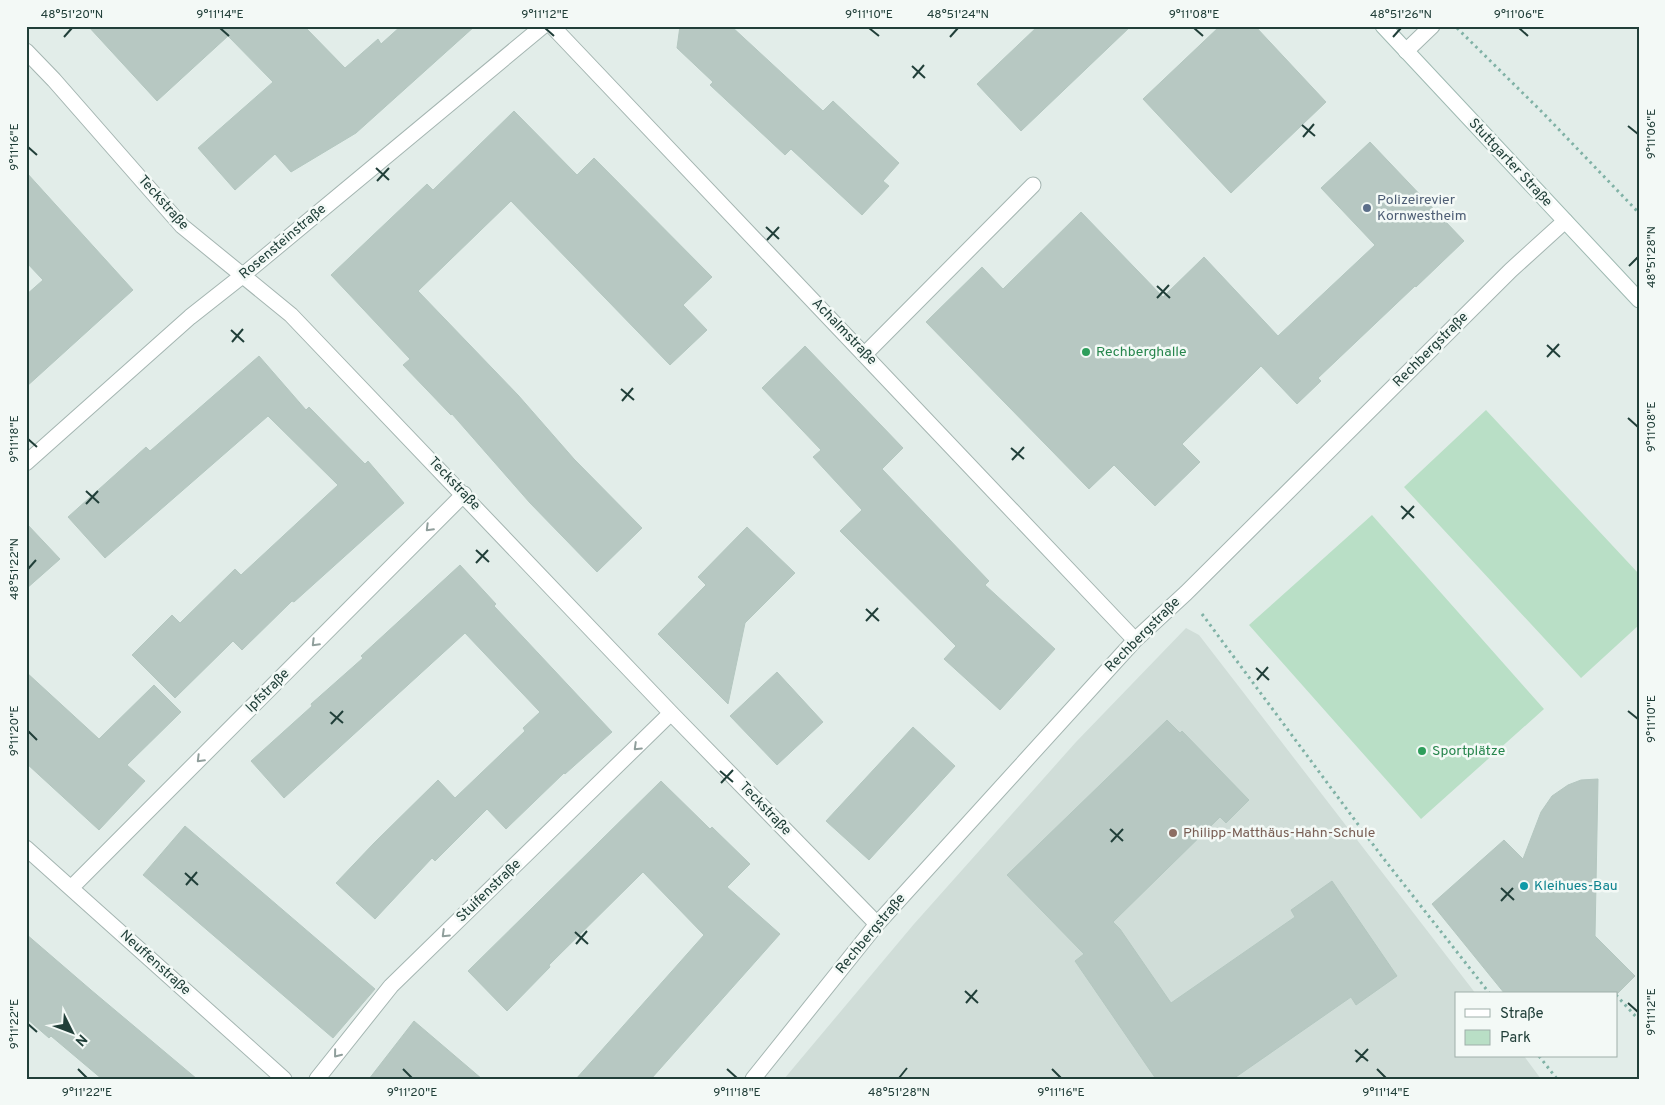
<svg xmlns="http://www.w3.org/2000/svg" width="1665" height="1105" viewBox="0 0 1665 1105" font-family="Overpass,sans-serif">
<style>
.built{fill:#d0ddd8}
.green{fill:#b9dfc6}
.building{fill:#b7c8c2;stroke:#b4c7c0}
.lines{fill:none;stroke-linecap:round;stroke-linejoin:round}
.lane-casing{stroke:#a4b5b1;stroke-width:17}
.street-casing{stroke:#a4b5b1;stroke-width:17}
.secondary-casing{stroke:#9fb9b2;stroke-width:17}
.path{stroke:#80b2a6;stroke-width:3;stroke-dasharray:2.5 4;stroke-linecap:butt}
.lane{stroke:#fff;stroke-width:15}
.street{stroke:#fff;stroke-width:15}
.secondary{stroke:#fff;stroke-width:15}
.oneway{stroke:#909f9c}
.ticks{fill:none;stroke:#213f39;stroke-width:2}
.service-dot{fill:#5c6f8a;stroke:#f3f9f6;stroke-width:2}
.leisure-dot{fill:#2e9e5b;stroke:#f3f9f6;stroke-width:2}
.education-dot{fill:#8d6e63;stroke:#f3f9f6;stroke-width:2}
.culture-dot{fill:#0f9aa8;stroke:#f3f9f6;stroke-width:2}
.labels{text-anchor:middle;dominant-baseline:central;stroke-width:5;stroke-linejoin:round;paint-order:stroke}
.street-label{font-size:14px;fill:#213f39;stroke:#f3f9f6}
.service-label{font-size:14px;fill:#4e5e75;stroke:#f3f9f6;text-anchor:start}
.leisure-label{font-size:14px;fill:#27864d;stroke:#f3f9f6;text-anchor:start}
.education-label{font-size:14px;fill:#785e54;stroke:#f3f9f6;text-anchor:start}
.culture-label{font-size:14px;fill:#0d838f;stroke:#f3f9f6;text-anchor:start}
.neatline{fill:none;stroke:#213f39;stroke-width:2}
.ticks-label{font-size:12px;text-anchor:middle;fill:#213f39}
</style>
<rect width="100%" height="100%" fill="#e2ede9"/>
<path class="built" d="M1186,628l13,7 277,359h-20v62h68l17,23h-757l130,-155 162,-182z"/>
<path class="green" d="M1486,410l153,164v51l-58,53 -177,-191z
M1372,515l172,194 -123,110 -172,-194z"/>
<path class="building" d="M88,26h216l41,42 33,-29 3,5 20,-18h74l-119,107 -65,39 -16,-18 -40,36 -37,-42 75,-66 -45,-46 -71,65z
M680,26h51l92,85 10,-10 66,62 -16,18 6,5 -27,29 -71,-66 -6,6 -75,-70 3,-3 -36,-34z
M1038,26h93l-110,105 -44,-47z
M1220,26h35l71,76 -95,91 -88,-94z
M514,111l63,64 17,-17 118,119 -29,28 24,25 -37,35 -159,-164 -93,90 100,104 56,64 68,69 -45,44 -67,-69 -78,-89 -1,1 -48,-50 7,-6 -79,-84 96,-91 6,6z
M1370,142l94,99 -48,46 -1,-1 -97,92 3,3 -24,23 -36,-38 -79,78 18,18 -45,44 -41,-41 -25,24 -163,-167 56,-55 21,22 78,-77 82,85 41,-40 74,79 97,-91 -54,-57z
M26,172l107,118 -107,97v-92l17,-15 -17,-18z
M805,346l98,102 -21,21 107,112 -4,4 70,64 -55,61 -56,-51 12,-13 -116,-115 22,-21 -49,-53 8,-7 -59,-62z
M259,356l47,54 3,-3 56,57 3,-3 36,42 -110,99 -2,-1 -50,49 -9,-9 -58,57 -43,-43 40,-40 8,8 55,-54 6,6 97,-90 -70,-69 -163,142 -37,-41 78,-70 4,4z
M26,523l34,36 -34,30z
M747,527l48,46 -50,50 -17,81 -70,-70 48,-49 -8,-8z
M460,565l36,39 -2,2 118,126 -47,42 -1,-1 -58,56 -19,-20 -52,52 -3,-3 -57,61 -39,-36 38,-40 64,-63 17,18 70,-67 -2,-3 17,-16 -75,-79 -181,165 -33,-37 61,-55 -1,-2 52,-46 -2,-2z
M26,672l73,67 55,-54 27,27 -54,53 18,16 -46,49 -73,-67z
M777,672l46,50 -46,43 -47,-49z
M1167,720l13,13 2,-2 67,69 -23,23 -6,-6 -107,105 7,7 51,74 124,-86 -4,-7 41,-29 65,95 -41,29 -5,-8 -118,82h-77l-81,-118 9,-7 -77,-79z
M913,727l42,39 -86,94 -43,-39z
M1598,779l-3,157 40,40 -18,18h-112l-73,-90 72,-64 19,19 18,-47 11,-16 16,-11 13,-5z
M661,781l49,48 2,-2 38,37 -23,23 53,47 -129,145h-75l128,-144 -61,-63 -94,93 1,2 -43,44 -39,-40z
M185,826l190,163 -42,49 -190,-163z
M26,934l65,56 106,89h-95l-51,-43 -2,2 -23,-20z
M414,1021l68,58h-113z"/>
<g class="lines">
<g class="lane-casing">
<path id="lane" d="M865,354l168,-169"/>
</g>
<g class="street-casing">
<path id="street" d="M552,26l583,614
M26,51l28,29 128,146 109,89 380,398 206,211
M1406,51l26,-25
M26,463l164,-146 52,-41 301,-250
M26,848l258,231
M71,888l393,-394
M317,1079l74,-93 280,-273
M753,1079l124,-155 258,-284 51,-47 325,-323 54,-49"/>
</g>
<g class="secondary-casing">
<path id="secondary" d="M1383,26l256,274"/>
</g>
<path class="path" d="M1457,28l87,86 95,99
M1202,614l178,240 110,140
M1616,995l23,25
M1539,1056l18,23"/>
<use href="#lane" class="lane"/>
<use href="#street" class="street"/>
<use href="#secondary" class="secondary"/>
</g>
<defs><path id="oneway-chevron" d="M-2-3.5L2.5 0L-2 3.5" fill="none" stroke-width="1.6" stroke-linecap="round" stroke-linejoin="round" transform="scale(1.25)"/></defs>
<g class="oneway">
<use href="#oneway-chevron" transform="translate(429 528) rotate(135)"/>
<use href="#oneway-chevron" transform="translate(315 643) rotate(135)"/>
<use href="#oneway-chevron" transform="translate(637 747) rotate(136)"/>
<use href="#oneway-chevron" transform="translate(200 759) rotate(135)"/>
<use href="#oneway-chevron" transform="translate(445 934) rotate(136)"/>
<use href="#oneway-chevron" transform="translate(337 1054) rotate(129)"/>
</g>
<path class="ticks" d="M220,28l9,8M545,28l9,8M869,28l10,8M1194,28l9,8M1519,28l9,8M64,37l8,-9M950,37l8,-9M1393,37l8,-9M912,66l13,12M913,78l11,-13M1302,125l13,11M1628,126l10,8M1303,137l11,-13M28,147l9,8M376,168l13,12M377,181l12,-13M766,227l13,12M767,240l12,-13M1629,266l9,-9M1157,286l13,12M1157,298l12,-13M231,330l13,12M232,342l11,-13M1547,345l13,12M1547,357l12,-13M621,389l13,11M622,401l11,-13M1628,418l10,9M28,439l9,8M1011,448l13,11M1012,460l12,-13M86,491l13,12M86,504l12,-13M1401,506l13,12M1402,519l12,-13M476,550l13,12M476,563l12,-13M28,569l8,-9M866,609l13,12M866,621l12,-13M1256,668l13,12M1257,680l11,-13M1628,711l10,8M330,712l13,11M331,724l12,-13M28,731l9,9M720,771l13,11M721,783l12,-13M1110,829l13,12M1111,842l12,-13M185,873l13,12M186,885l11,-13M1501,888l13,12M1501,901l12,-13M575,932l13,12M576,944l11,-13M965,991l13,12M966,1003l11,-13M1628,1003l10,9M28,1024l9,8M1355,1050l13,11M1356,1062l12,-13M78,1069l9,9M403,1069l9,9M727,1069l10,9M1052,1069l9,9M1377,1069l9,9M899,1078l8,-10"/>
<circle class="service-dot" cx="1367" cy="208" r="5"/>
<g class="leisure-dot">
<circle cx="1086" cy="352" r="5"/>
<circle cx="1422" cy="751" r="5"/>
</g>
<circle class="education-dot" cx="1173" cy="833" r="5"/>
<circle class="culture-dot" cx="1524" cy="886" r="5"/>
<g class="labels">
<g class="street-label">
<text transform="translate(1510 163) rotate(47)">Stuttgarter Straße</text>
<text transform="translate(163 203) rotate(48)">Teckstraße</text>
<text transform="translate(283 242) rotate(-40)">Rosensteinstraße</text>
<text transform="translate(844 332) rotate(46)">Achalmstraße</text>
<text transform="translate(1431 350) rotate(-45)">Rechbergstraße</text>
<text transform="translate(454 484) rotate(46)">Teckstraße</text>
<text transform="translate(1143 635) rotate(-45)">Rechbergstraße</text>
<text transform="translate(268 691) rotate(-45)">Ipfstraße</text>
<text transform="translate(765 809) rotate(46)">Teckstraße</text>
<text transform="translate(489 891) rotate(-44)">Stuifenstraße</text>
<text transform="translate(871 934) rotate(-50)">Rechbergstraße</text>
<text transform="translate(155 963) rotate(42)">Neuffenstraße</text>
</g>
<g class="service-label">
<text x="1377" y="200">Polizeirevier<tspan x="1377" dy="16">Kornwestheim</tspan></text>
</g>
<g class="leisure-label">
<text x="1096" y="352">Rechberghalle</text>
<text x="1432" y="751">Sportplätze</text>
</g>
<g class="education-label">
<text x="1183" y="833">Philipp-Matthäus-Hahn-Schule</text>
</g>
<g class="culture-label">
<text x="1534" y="886">Kleihues-Bau</text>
</g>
</g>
<rect width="1665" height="1105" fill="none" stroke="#f3f9f6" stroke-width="55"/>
<rect x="1455" y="992" width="162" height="65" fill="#f3f9f6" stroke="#9fafaa"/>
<rect x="1465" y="1009" width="25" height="8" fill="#ffffff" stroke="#9fafaa"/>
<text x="1500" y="1018" font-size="15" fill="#213f39">Straße</text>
<rect x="1465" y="1030" width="25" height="15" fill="#b9dfc6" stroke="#9fafaa"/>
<text x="1500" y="1042" font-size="15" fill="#213f39">Park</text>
<g transform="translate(72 1032) rotate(132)" stroke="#f3f9f6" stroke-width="4" paint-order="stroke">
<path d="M0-4L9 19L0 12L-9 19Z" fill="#213f39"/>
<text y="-8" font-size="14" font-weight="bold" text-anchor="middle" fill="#213f39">N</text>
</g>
<rect x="28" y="28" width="1610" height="1050" class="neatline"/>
<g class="ticks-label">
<text x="72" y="18">48°51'20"N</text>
<text x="220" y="18">9°11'14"E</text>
<text x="545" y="18">9°11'12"E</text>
<text x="869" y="18">9°11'10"E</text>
<text x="958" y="18">48°51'24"N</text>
<text x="1194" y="18">9°11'08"E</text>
<text x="1401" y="18">48°51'26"N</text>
<text x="1519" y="18">9°11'06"E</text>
<text transform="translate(1651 134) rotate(-90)" y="4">9°11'06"E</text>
<text transform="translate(14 147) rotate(-90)" y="4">9°11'16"E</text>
<text transform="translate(1651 257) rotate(-90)" y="4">48°51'28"N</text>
<text transform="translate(1651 427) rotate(-90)" y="4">9°11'08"E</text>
<text transform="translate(14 439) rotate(-90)" y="4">9°11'18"E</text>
<text transform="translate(14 569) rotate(-90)" y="4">48°51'22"N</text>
<text transform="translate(1651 719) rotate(-90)" y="4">9°11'10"E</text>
<text transform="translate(14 731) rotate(-90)" y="4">9°11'20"E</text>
<text transform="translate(1651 1012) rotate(-90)" y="4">9°11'12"E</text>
<text transform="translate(14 1024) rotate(-90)" y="4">9°11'22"E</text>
<text x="87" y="1096">9°11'22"E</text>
<text x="412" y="1096">9°11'20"E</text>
<text x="737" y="1096">9°11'18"E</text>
<text x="899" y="1096">48°51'28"N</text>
<text x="1061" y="1096">9°11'16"E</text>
<text x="1386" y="1096">9°11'14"E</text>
</g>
</svg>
